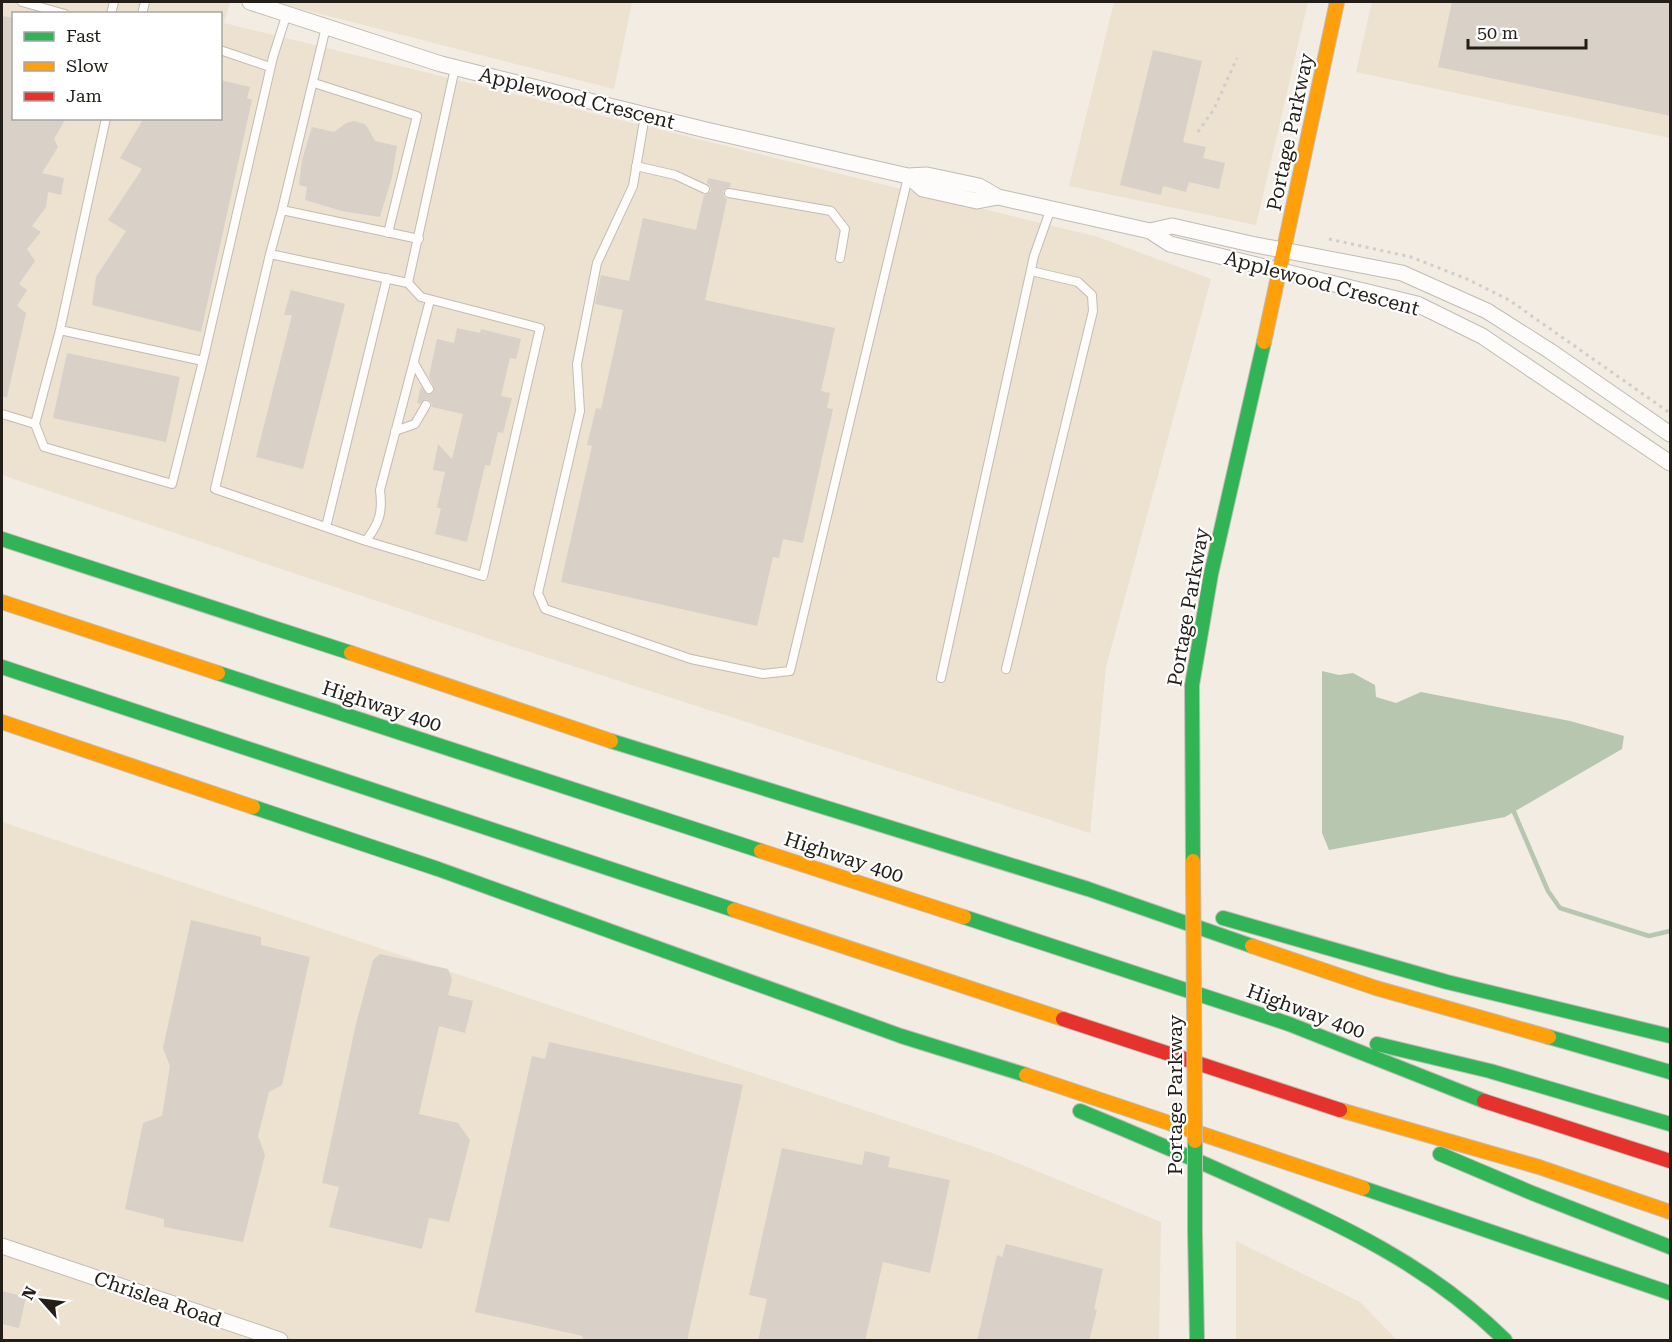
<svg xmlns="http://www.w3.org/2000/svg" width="1672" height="1342" viewBox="0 0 1672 1342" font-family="'Roboto Serif',serif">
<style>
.built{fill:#ede1d0;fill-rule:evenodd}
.water{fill:#b7c6ae}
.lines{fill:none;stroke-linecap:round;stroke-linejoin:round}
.stream{stroke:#b7c6ae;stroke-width:4.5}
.building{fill:#d9d0c8}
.lane-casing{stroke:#c0bcb4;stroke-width:10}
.street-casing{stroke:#c0bcb4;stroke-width:17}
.fast-casing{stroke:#c0bcb4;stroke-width:16}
.slow-casing{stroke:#c0bcb4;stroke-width:16}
.jam-casing{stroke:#c0bcb4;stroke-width:16}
.path{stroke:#cfcecb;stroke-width:3;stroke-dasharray:3 4.5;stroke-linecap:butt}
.lane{stroke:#fdfcfb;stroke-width:8}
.street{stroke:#fdfcfb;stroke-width:15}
.fast{stroke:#30b455;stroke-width:14}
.slow{stroke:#ff9f0a;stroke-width:14}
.jam{stroke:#e5322d;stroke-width:14}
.fast-bridge-casing{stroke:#c0bcb4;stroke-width:16;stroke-linecap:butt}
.slow-bridge-casing{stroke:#c0bcb4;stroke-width:16;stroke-linecap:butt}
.fast-bridge{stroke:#30b455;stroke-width:14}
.slow-bridge{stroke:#ff9f0a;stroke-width:14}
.labels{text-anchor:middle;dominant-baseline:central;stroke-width:4.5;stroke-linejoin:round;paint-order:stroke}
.street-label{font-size:20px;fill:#231f18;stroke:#fff}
</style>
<rect width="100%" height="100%" fill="#f2ece2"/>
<path class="built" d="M2,2h228l-6,21 874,214 113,42 -105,388 -16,166 -594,-192 -494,-166zM14,14h206v104h-206z
M274,2h358l-18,87z
M1114,2h194l-52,223 -187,-39z
M1372,2h298v136l-314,-66z
M2,822l993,332 166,68 -2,118h-1157z
M1236,1241l124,61 37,38h-161z"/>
<path class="water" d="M1322,671l17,4 14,-2 22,12 1,12 20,6 25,-11 149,29 54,15 -2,13 -117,68 -176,33 -7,-17z"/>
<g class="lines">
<path class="stream" d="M1514,812l34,79 12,17 89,28 21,-5"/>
</g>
<path class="building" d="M1452,2h219v114l-233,-49z
M2,16l12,2v100h52l-12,21 4,8 -16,26 22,5 -3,17 -13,-3 -2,15 -14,19 9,6 -14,17 8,12 -16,23 8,6 -10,16 9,7 -19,84h-5z
M1153,50l49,11 -19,81 23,5 -3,11 22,5 -6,26 -30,-7 -3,10 -23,-6 -2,9 -41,-10z
M220,80l30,7 -3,11 5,2 -51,232 -109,-27 4,-28 30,-46 -18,-11 34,-51 -22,-11 24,-40h76z
M354,121l10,3 4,4 7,13 22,5 -5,31 -12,40 -38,-6 -37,-11 2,-13 -8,-2 3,-25 10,-33 22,5 12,-9z
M708,178l23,5 -1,4 -7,4 1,5 3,3 -22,101 130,28 -14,63 9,2 -3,15 6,1 -30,134 -20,-4 -4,19 -6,-1 -16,69 -196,-44 31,-136 -5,-1 9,-37 5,1 22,-99 -28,-6 6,-29 28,6 14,-63 53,12 8,-35 7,-4 -1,-5 -3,-3z
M291,290l54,14 -42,165 -47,-12 36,-142h-8z
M457,328l23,5 1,-4 40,10 -5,20 -6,-1 -9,38 11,2 -9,35 -5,-1 -8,34 -5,-1 -18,77 -32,-8 6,-26h-4l8,-36 -12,-2 5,-26 14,15 11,-45 -31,-7 -1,-5 -4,-3 -7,5 -3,-1 4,-16 6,7h4l3,-3v-4l-5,-11 8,-37 17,4z
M67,353l113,24 -14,65 -113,-24z
M191,920l70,17v8l49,12 -28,128 -13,7 -11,44 7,19 -22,87 -79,-15v-8l-39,-10 18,-86 19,-7 8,-50 -7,-18z
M380,954l68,15 4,10 -4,16 25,6 -8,32 -26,-7 -20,88 39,9 12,17 -21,82 -20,-4 -7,31 -93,-22 10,-40 -17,-4 34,-159 17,-64z
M549,1042l194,43 -56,256h-105l1,-5 -108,-24 57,-256 13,3z
M782,1148l80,17 3,-14 25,6 -2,10 62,13 -20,93 -47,-11 -18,79h-107l9,-42 -18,-4z
M1006,1244l97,25 -9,40 3,1 -8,31h-112l20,-86 5,2z
M2,1291l24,6 -7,31 -17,-4z"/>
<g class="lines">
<g class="lane-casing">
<path id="lane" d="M22,2l43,12
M111,14l3,-12
M142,14l3,-12
M326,27l-44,183 137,29
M220,50l50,17
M314,83l103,33 -29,117
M645,115l-12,71 -36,77 -20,101 3,47 -42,182 7,16 146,50 72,15 27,-3 118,-494
M106,118l-46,212 -25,94 9,23 128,37 31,-123 70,-304 14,-44
M636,166l39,9 30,14
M729,193l102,18 14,18 -5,29
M270,254l12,-44
M408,283l47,-215
M60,330l143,31
M414,363l15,26
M2,414l33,10
M395,431l20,-7 11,-19
M326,527l61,-249
M366,541l-151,-52 55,-235 138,29 13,14 119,31 -57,248 -117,-35c13,-18 17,-28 14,-51l50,-190
M1006,669l87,-358 -1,-16 -14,-13 -47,-11
M941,678l93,-422 17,-48"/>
</g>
<g class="street-casing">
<path id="street" d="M250,2l191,62 265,66 123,28 79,18 19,-1 52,11 19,11 152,34 20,13 247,60 65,32 188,127
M908,176l15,13 54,12 21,-4
M1150,231l22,-5 79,18 151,29 85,38 63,40 120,83
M2,1246l278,94"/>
</g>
<g class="fast-casing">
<path id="fast" d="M2,539l349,114
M2,667l732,243
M218,673l543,178
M611,741l477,148 164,57
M253,807l185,62 463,167 125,39
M1193,861l-1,-176 19,-111 53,-232
M964,917l325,107 195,77
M1223,918l224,64 223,54
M1549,1037l121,35
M1377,1044l113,27 180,53
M1080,1111c56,23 112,47 167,72 96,43 182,82 258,157
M1440,1154l92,39 138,54
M1363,1188l307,105
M1195,1232l2,108"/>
</g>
<g class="slow-casing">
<path id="slow" d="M1264,342l73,-340
M2,602l216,71
M351,653l260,88
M2,722l251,85
M761,851l203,66
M734,910l329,109
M1252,946l124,42 173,49
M1026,1075l337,113
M1340,1110l199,57 131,45"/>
</g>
<g class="jam-casing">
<path id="jam" d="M1063,1019l277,91
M1484,1101l186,60"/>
</g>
<path class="path" d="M1198,132l16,-23 23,-51
M1329,239l82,18 56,22 42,21 161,113"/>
<use href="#lane" class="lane"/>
<use href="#street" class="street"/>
<use href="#fast" class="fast"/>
<use href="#slow" class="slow"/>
<use href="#jam" class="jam"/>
<g class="fast-bridge-casing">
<path id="fast-bridge" d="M1195,1141v91"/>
</g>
<g class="slow-bridge-casing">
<path id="slow-bridge" d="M1193,861l2,280"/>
</g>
<use href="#fast-bridge" class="fast-bridge"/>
<use href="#slow-bridge" class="slow-bridge"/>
</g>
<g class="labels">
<g class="street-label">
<text transform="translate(577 98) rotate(14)">Applewood Crescent</text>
<text transform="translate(1290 132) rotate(-78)">Portage Parkway</text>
<text transform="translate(1322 283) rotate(15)">Applewood Crescent</text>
<text transform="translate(1188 607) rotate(-80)">Portage Parkway</text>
<text transform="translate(382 706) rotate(18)">Highway 400</text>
<text transform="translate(844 857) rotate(18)">Highway 400</text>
<text transform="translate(1306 1011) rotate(20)">Highway 400</text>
<text transform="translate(1175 1095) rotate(-90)">Portage Parkway</text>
<text transform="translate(158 1299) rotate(19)">Chrislea Road</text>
</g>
</g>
<rect width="1672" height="1342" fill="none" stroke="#231f18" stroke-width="6"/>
<rect x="12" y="12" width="210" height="108" fill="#ffffff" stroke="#a7a5a3" stroke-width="1.5"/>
<rect x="24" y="32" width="30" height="9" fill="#30b455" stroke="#a7a5a3" stroke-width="1.5"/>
<text x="66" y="42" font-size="18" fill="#231f18">Fast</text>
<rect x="24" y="62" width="30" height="9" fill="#ff9f0a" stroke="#a7a5a3" stroke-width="1.5"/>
<text x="66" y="72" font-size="18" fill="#231f18">Slow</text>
<rect x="24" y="92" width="30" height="9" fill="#e5322d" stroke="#a7a5a3" stroke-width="1.5"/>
<text x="66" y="102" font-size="18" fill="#231f18">Jam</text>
<g transform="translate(42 1300) rotate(298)" stroke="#ffffff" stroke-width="4.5" paint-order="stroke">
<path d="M0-4.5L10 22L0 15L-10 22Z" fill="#231f18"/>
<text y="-9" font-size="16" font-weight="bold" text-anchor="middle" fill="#231f18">N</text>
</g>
<path d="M1468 39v9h118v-9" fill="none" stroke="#231f18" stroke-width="3"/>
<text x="1477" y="39" font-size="18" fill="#231f18" stroke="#ffffff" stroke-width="4.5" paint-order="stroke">50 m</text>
</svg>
